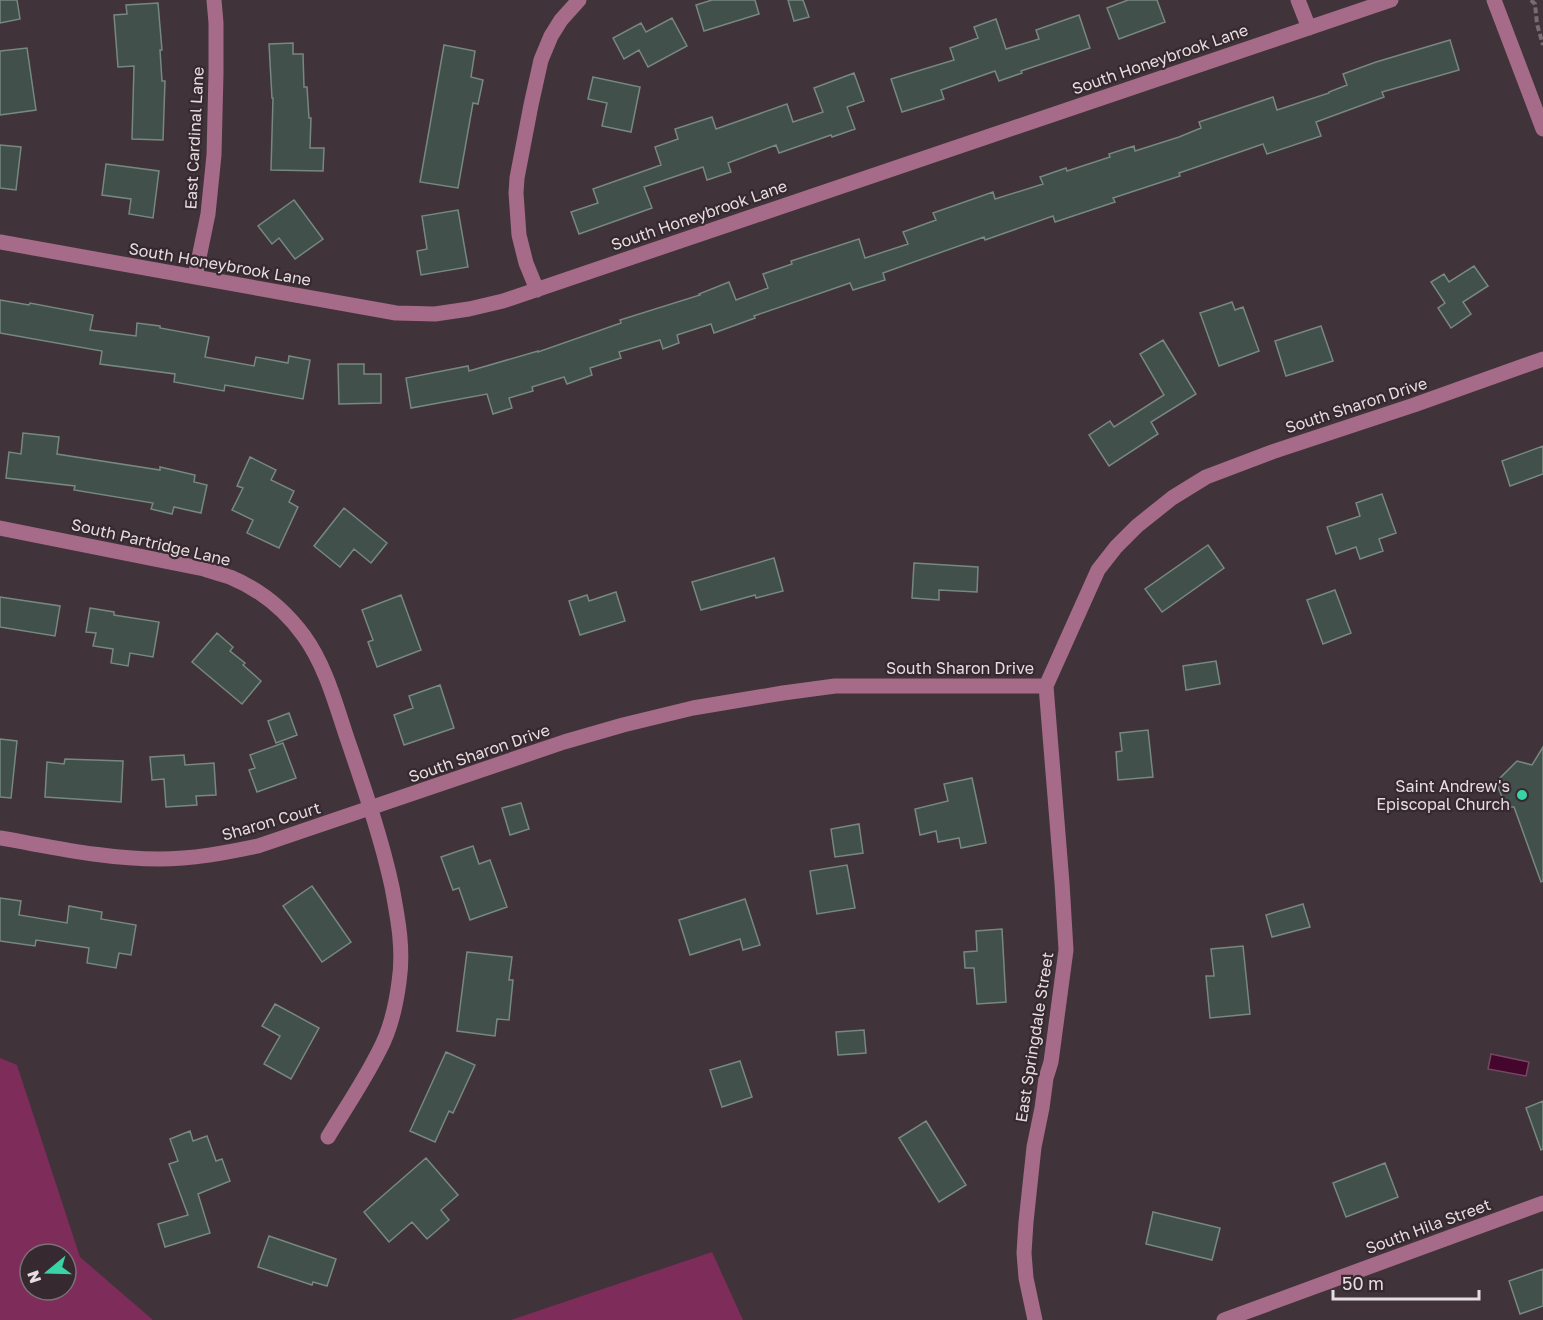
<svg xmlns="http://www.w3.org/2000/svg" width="1543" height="1320" viewBox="0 0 1543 1320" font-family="'Golos Text',sans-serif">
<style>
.green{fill:#7e2c5a;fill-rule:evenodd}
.water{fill:#45062d;stroke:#754663;stroke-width:1.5}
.building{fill:#41504a;stroke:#778881;stroke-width:1.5}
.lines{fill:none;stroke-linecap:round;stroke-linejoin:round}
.path{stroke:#776c71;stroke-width:4;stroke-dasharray:6 3;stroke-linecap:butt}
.minor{stroke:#a56b88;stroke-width:15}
.poi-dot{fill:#38d4a6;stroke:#36292f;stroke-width:2}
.labels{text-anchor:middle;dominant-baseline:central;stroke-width:4.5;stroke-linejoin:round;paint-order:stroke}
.street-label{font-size:16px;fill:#e6dde1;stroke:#36292f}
.poi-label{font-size:16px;fill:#e6dde1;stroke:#36292f;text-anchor:end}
</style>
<rect width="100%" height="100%" fill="#403339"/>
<path class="green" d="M0,1058l17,7 63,192 73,63h-153zM30,1254h36v36h-36z
M712,1252l31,68h-232z"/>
<path class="water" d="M1491,1054l38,8 -3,14 -38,-7z"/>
<path class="building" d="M0,0h17l3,19 -20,4z
M712,0h43l4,14 -55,17 -8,-26z
M788,0h15l6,17 -15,4z
M1128,0h29l8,22 -46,17 -12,-31z
M158,3l4,47h-2l2,31h3l-2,59 -31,-1 2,-73 -16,1 -4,-52 13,-1 -1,-9z
M1079,15l11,33 -69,23 1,2 -23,8 -4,-10 -54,19 3,9 -42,13 -11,-33 63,-19 -4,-12 28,-10 -4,-11 22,-8 10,30 33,-10 -3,-9z
M672,18l15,28 -39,21 -9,-17 -15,9 -11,-21 28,-15 5,9z
M1450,40l9,30 -77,22 2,5 -68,25 5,14 -54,18 -4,-10 -84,29 1,3 -67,22 2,4 -60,20 -2,-6 -68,24 -1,-3 -87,31 -14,5 2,7 -32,10 -3,-7 -96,33 1,2 -41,15 -3,-9 -34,11 2,8 -16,6 -3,-9 -41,12 2,6 -31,10 2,7 -25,9 -3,-7 -32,10 1,4 -24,7 3,10 -19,6 -6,-20 -76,14 -5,-30 62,-12 1,5 69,-20v1l83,-29 -1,-3 80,-25 -1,-1 30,-12 7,18 32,-12 -5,-14 29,-10 -1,-3 68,-22 6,19 43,-14 -5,-12 33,-12 -3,-7 60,-21 2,7 48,-15 -3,-7 26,-9 1,3 43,-14 -1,-3 25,-8 1,5 44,-14 22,-9 -2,-6 74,-25 4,13 52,-17v-1l18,-7 -4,-11 33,-12z
M293,43v11h10l1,33h3l2,31h2l-1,30h14l-1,23 -52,-1 2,-72h-1l-3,-54z
M444,45l31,6 -4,26 12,3 -5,24 -5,-1 -15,85 -38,-6z
M27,48l9,62 -36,5v-64z
M854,73l10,28 -17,6 8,22 -23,8 -1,-2 -52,18 -3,-8 -48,18 3,9 -24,8 -4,-13 -59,20 8,21 -73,26 -8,-22 27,-9 -5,-14 68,-24 -6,-18 23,-8 -3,-10 37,-12 4,12 71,-25 6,18 30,-10 -9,-24z
M593,77l47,10 -9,45 -29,-6 5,-23 -19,-4z
M0,145l21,2 -5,43 -16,-2z
M106,164l53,7 -6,47 -24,-4 2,-15 -29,-4z
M294,200l29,39 -28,20 -16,-21 -7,6 -14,-18z
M458,210l10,57 -47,8 -4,-24 10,-2 -5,-33z
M1474,266l14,20 -25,16 8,12 -20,14 -13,-20 7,-5 -14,-21 13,-8 5,8z
M0,300l29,5 1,-2 63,12 -3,15 46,6 1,-13 23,3v2l49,9 -4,20 49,9 2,-9 32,6 1,-7 21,4 -7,39 -78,-14 -1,6 -50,-9 1,-8 -75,-10 2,-13 -102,-18z
M1232,302l3,8 8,-3 16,44 -40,15 -19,-53z
M1321,326l12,35 -47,15 -11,-35z
M1163,340l33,54 -45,28 7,12 -49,32 -20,-31 21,-14 4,6 50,-32 -24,-41z
M338,364h26v10h17v29l-42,1z
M23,433l36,4 -2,17 103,16v-3l35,8 -1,7 13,3 -6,28 -27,-6 -2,7 -21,-5 2,-6 -79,-13 1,-4 -69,-8 3,-26 12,2z
M1543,446v28l-33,12 -8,-25z
M250,457l26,13 -5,10 23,11 -5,11 9,5 -19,41 -32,-15 6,-13 -21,-10 11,-22 -6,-2z
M1382,494l14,39 -17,6 4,12 -23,8 -4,-12 -20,7 -9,-27 33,-11 -4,-13z
M344,508l43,35 -16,20 -17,-14 -14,18 -26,-21z
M1208,545l16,23 -62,44 -17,-23z
M774,558l9,33 -27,7 -1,-3 -54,15 -9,-28z
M914,563l64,4 -1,25 -38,-2v10l-27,-2z
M1335,590l16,43 -28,11 -16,-44z
M616,592l9,29 -45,14 -11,-34 18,-6 2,6z
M401,595l20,55 -44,17 -9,-25 5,-2 -11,-30z
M0,597l60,9 -5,30 -55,-9z
M90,608l24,4v3l45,7 -6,35 -23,-4 -2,13 -17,-3 2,-14 -20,-3 3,-13 -10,-1z
M217,633l16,14 -3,4 15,12 -2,2 18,16 -19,23 -50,-42z
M1216,661l4,23 -34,6 -3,-24z
M440,685l14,43 -50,17 -10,-30 19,-7 -4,-12z
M289,713l8,22 -21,8 -8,-22z
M1148,730l5,47 -35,3 -2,-28 6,-1 -2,-18z
M0,739l17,2 -6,57 -11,-1z
M283,743l13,35 -39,14 -8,-22 6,-2 -5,-13z
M1543,747v134l-2,1 -27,-75h-8l-10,-25 21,-21 15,4z
M184,755l1,10 29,-2 2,32 -20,1 1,9 -31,2 -2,-28 -12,1 -2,-23z
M65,759l58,2 -2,41 -76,-5 2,-35 17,2z
M972,778l14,65 -25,5 -2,-10 -21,4 -2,-11 -16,4 -5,-26 33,-8 -4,-17z
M521,803l8,26 -19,6 -8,-27z
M859,824l4,29 -28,4 -4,-28z
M473,846l6,18 11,-4 17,47 -37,13 -11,-32 -6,2 -12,-33z
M847,865l8,43 -38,6 -7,-43z
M312,886l39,56 -29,20 -39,-56z
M0,898l21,3 -2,14 48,8 2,-17 33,6 -1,7 35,6 -5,30 -12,-2 -3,15 -29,-5 2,-15 -53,-8 -1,6 -35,-5z
M745,899l15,46 -17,5 -3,-11 -50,16 -11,-35z
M1303,904l7,23 -38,10 -6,-22z
M1002,929l4,73 -29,2 -3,-36h-9l-1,-16 13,-1 -1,-20z
M1243,946l7,68 -40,4 -4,-42h8l-3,-27z
M467,952l45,5 -3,23h4l-4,40 -12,-1 -2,17 -38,-5z
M275,1004l44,24 -28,51 -27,-15 16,-28 -18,-10z
M864,1030l2,23 -28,2 -2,-23z
M446,1052l29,13 -22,48 -4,-2 -14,31 -25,-11z
M740,1061l12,36 -30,10 -12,-37z
M1543,1101v48l-2,1 -15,-42z
M926,1121l40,64 -27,17 -40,-64z
M190,1131l3,10 14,-5 9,25 6,-2 8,22 -32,13 12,39 -45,14 -7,-23 30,-9 -19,-51 9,-3 -8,-22z
M426,1158l32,37 -17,15 8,10 -22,19 -15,-17 -23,20 -25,-30z
M1385,1163l13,34 -52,20 -13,-34z
M1153,1212l67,16 -8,32 -66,-16z
M269,1236l67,23 -9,27 -14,-4 -1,3 -54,-18z
M1543,1269v37l-23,8 -11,-33z"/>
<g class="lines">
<path class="path" d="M1531,0l4,4 2,20 6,21"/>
<path class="minor" d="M1298,0l11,28
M1494,0l49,129
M0,242l396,71 39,1 34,-5 34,-8 888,-301
M195,277l13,-63 6,-59 2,-82v-50l-2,-23
M537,290l-11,-27 -7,-28 -3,-42 1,-15 14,-73 10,-45 10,-24 10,-16 18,-20
M0,528l204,41c8,3 17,5 26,8 29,12 55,33 74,59 21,29 31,66 42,99 17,50 35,101 46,152 6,32 12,63 7,95 -3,23 -9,49 -20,69 -15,30 -34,58 -51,86
M0,838c53,9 105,21 159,21 34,0 66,-6 99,-13l306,-104 59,-17 70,-17 90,-15 52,-7h211
M1035,1320l-9,-42 -2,-25 2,-31 8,-75 8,-39 4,-30 5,-16 15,-112 -4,-67 -16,-197 52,-116 18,-23 21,-21 35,-28 34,-21 66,-25 142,-47 129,-46
M1224,1320l319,-117"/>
</g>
<circle class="poi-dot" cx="1522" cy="795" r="6"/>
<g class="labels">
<g class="street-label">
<text transform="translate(1160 59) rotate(-19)">South Honeybrook Lane</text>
<text transform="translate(194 138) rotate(-87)">East Cardinal Lane</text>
<text transform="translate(699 215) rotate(-19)">South Honeybrook Lane</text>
<text transform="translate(220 264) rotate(10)">South Honeybrook Lane</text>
<text transform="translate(1356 405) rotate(-18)">South Sharon Drive</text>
<text transform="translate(151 542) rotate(13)">South Partridge Lane</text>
<text x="960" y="668">South Sharon Drive</text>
<text transform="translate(479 753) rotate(-19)">South Sharon Drive</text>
<text transform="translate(271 821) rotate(-16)">Sharon Court</text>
<text transform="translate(1034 1037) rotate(-81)">East Springdale Street</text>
<text transform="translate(1428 1226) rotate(-20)">South Hila Street</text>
</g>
<g class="poi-label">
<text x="1510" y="786">Saint Andrew's<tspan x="1510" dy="18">Episcopal Church</tspan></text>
</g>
</g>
<g transform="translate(48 1272) rotate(251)"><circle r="28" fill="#36292f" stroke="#7c7176" stroke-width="1.5"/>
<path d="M0-4.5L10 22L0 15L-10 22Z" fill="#38d4a6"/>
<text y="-9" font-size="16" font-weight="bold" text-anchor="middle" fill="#e6dde1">N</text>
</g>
<path d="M1333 1290v9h146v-9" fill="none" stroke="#e6dde1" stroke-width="3"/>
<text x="1342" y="1290" font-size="18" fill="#e6dde1" stroke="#36292f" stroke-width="4.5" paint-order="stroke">50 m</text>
</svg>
